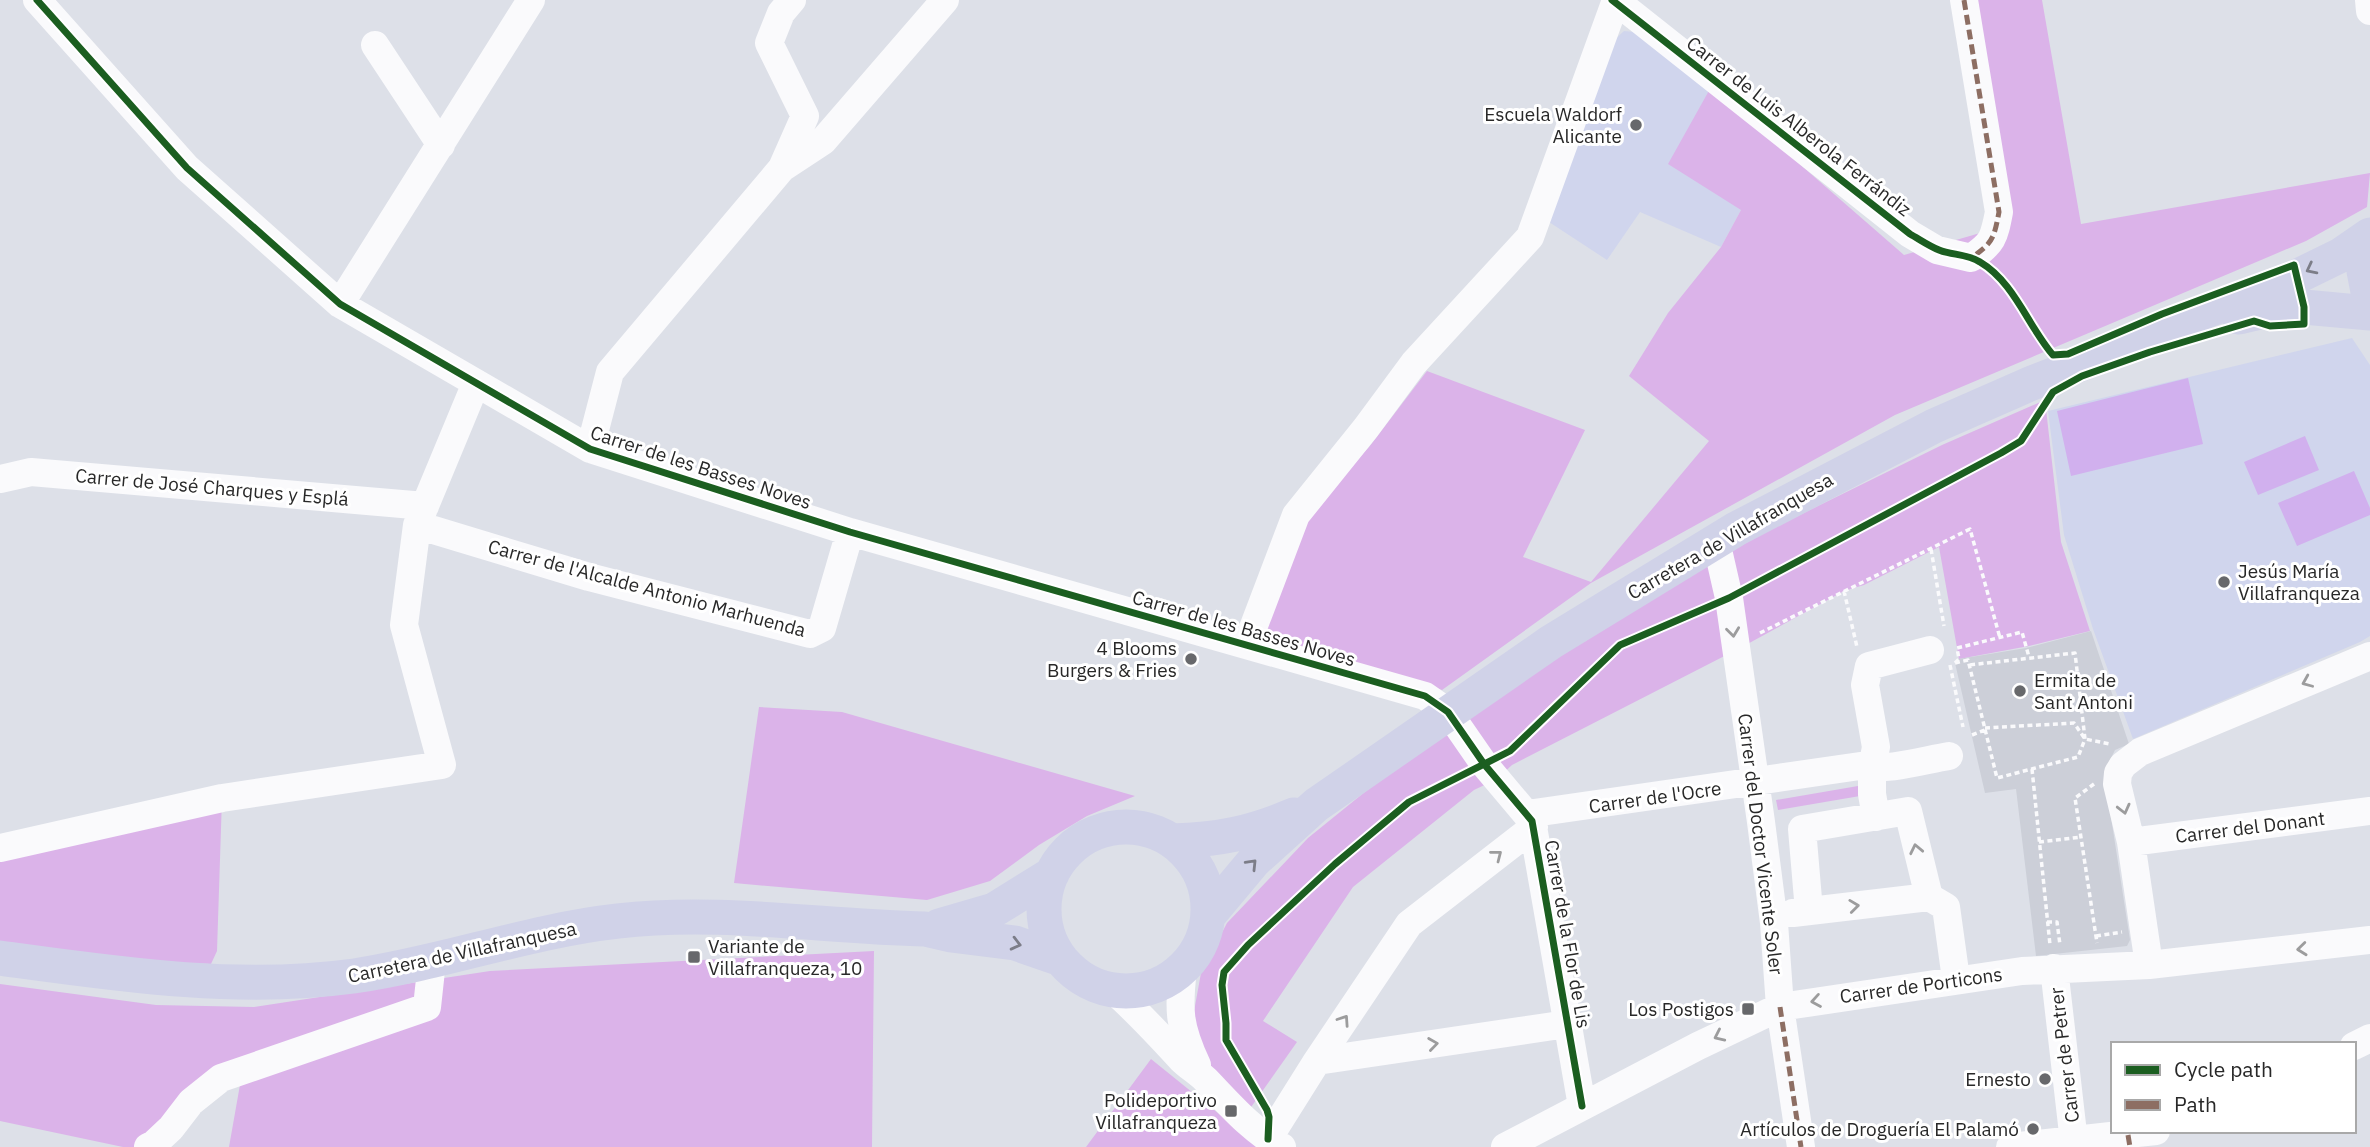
<svg xmlns="http://www.w3.org/2000/svg" width="2370" height="1147" viewBox="0 0 2370 1147" font-family="'IBM Plex Sans',sans-serif">
<style>
.education{fill:#d0d5ed}
.green{fill:#dbb3e9}
.pitch{fill:#d1b0ee}
.plaza{fill:#cccfd8}
.lines{fill:none;stroke-linecap:round;stroke-linejoin:round}
.path{stroke:#fafafc;stroke-width:3.5;stroke-dasharray:5 3.5;stroke-linecap:butt}
.minor{stroke:#fafafc;stroke-width:28}
.major{stroke:#d0d2e8;stroke-width:35}
.quiet{stroke:#8d6e63;stroke-width:5;stroke-dasharray:10 5;stroke-linecap:butt}
.cycleway-casing{stroke:#fff;stroke-width:11}
.cycleway{stroke:#1b5e20;stroke-width:7}
.oneway{stroke:#7c7d88}
.oneway2{stroke:#9c9c9d}
.poi-dot{fill:#67686b;stroke:#fff;stroke-width:2.5}
.labels{text-anchor:middle;dominant-baseline:central;stroke-width:6;stroke-linejoin:round;paint-order:stroke}
.poi-label{font-size:19px;fill:#282828;stroke:#fff;text-anchor:end}
.street-label{font-size:19px;fill:#282828;stroke:#fff}
</style>
<rect width="100%" height="100%" fill="#dde0e8"/>
<path class="education" d="M1624,31l20,2 67,54 30,123 -20,37 -81,-35 -33,48 -58,-38 62,-179z
M2352,338l18,27v271l-10,6 -227,97 -40,-110 -29,-94 -16,-124z"/>
<path class="green" d="M1964,0h78l39,224 289,-51 -3,34 -61,34 -411,174 -304,168 -149,107 -186,-58 44,-111 69,-74 58,-76 158,59 -62,127 68,25 118,-141 -80,-65 39,-63 53,-66 20,-37 -73,-46 43,-77 193,168 90,-26z
M2045,400l16,142 29,89 -61,15 -70,13 -20,-112 -75,38 -20,6 -102,56 -230,118 -15,14 -23,11 -121,97 -90,134 34,21 -48,68 -43,-45 -13,-48 8,-44 26,-50 81,-85 100,-81 169,-114 184,-109 181,-89z
M759,707l83,5 293,84 -48,20 -48,29 -49,36 -63,19 -193,-17z
M1858,786l2,10 -82,14 -2,-10z
M222,798l-5,153 -6,13 -93,-3 -118,-13v-92z
M874,951l-2,196h-643l15,-85 -107,85h-14l-123,-26v-137l156,21 98,2 236,-36z
M1151,1059l109,88h-174z"/>
<path class="pitch" d="M2188,378l15,66 -132,32 -14,-65z
M2305,436l14,34 -61,25 -14,-33z
M2354,471l16,37v7l-73,31 -19,-43z"/>
<path class="plaza" d="M2091,631l38,113 -14,6 -11,22 26,168 -3,6 -91,10 -20,-167 -31,4 -30,-130 4,-4 67,-11z"/>
<g class="lines">
<path class="path" d="M1931,549l13,77
M1844,591l13,56
M1760,633l210,-104 30,109
M1955,663l13,-3 29,118 81,-21 7,-18 -10,-86 -106,12
M1955,663l4,-4 -2,-11 65,-16 7,25
M1950,665l13,62
M1985,728l89,-5 11,16 25,5
M1972,735l13,-5
M2032,769l18,176
M2094,784l-19,14 22,145
M2039,842l42,-5
M2047,922h10l3,23
M2096,936l26,-4"/>
<path class="minor" d="M37,0l150,168 153,136 250,145 260,83 575,164 23,16 36,52 48,57 50,285
M2369,0l1,11
M1616,1l294,233 27,16 34,8c22,-15 23,-20 28,-46l-35,-212
M375,45l66,100
M782,168l41,-27 122,-141
M340,304l191,-304
M590,449l20,-77 172,-204 23,-52 -36,-73 12,-30 11,-13
M0,479l31,-7 394,34
M417,525l172,52 221,57 12,-6 28,-96
M1716,541l13,57 32,224 13,101 6,84 21,140
M1247,644l49,-129 70,-87 48,-65 116,-126 86,-237
M1527,814l333,-48c29,5 60,-5 89,-10
M1876,817l-4,-23v-26l4,-21 -11,-62 4,-19 61,-16
M2131,842l239,-31
M0,848l222,-50 220,-33 -38,-140 13,-100 59,-142
M1809,911l-7,-82 106,-18 21,86 17,10 10,72
M1793,913l136,-16
M2149,965l-18,-123 -14,-58 1,-11 5,-8 17,-13 230,-96
M2054,968l20,174 -1,5
M1183,969c-5,41 -4,58 14,96
M1113,990c25,22 46,45 68,69 8,8 17,13 25,21 24,25 45,50 76,67
M2354,1046l16,-8
M1317,1061l250,-37
M1268,1139l49,-78 92,-137 125,-97
M148,1147l6,-3 17,-16 20,-26 30,-24 206,-71 5,-46
M1505,1147l193,-101 82,-39 242,-36 127,-6 221,-25
M2010,1147l146,-16"/>
<path class="major" d="M2370,245l-6,26 6,31
M2239,317l34,-8 31,-2 66,6
M1044 909a82 82 0 1 1 164 0a82 82 0 1 1-164 0Z
M1172,841c46,-1 79,-8 122,-26
M1208,916l46,-55 62,-56 235,-163 185,-113 198,-103 98,-43 145,-56 29,-16 92,-35 43,-21 29,-20
M939,926l55,-16 58,-36
M0,958c117,16 236,34 354,18 89,-13 174,-45 264,-55 102,-12 205,6 307,8l26,6 64,8 46,16"/>
<path class="quiet" d="M1964,0l35,212c-5,26 -6,31 -28,46l-4,-1
M1780,1007l21,140
M2128,1135l2,12"/>
<g class="cycleway-casing">
<path id="cycleway" d="M37,0l150,168 153,136 250,145 260,83 575,164 23,16 36,52 48,57 50,285
M1268,1139l1,-22 -2,-7 -41,-70v-17l-4,-38 2,-13 24,-27 87,-81 74,-62 101,-51 110,-106 109,-47 272,-145 20,-12 32,-49 29,-16 68,-24 104,-31 16,5 34,-2v-17l-10,-42 -132,49 -94,40 -15,1c-25,-29 -39,-73 -73,-93 -12,-8 -29,-7 -41,-12 -10,-4 -20,-11 -29,-16l-298,-234"/>
</g>
<use href="#cycleway" class="cycleway"/>
</g>
<defs><path id="oneway-chevron" d="M-2-3.5L2.5 0L-2 3.5" fill="none" stroke-width="1.6" stroke-linecap="round" stroke-linejoin="round" transform="scale(1.75)"/></defs>
<g class="oneway">
<use href="#oneway-chevron" transform="translate(2311 269) rotate(153)"/>
<use href="#oneway-chevron" transform="translate(1252 864) rotate(-46)"/>
<use href="#oneway-chevron" transform="translate(1016 944) rotate(14)"/>
</g>
<g class="oneway2">
<use href="#oneway-chevron" transform="translate(1733 632) rotate(83)"/>
<use href="#oneway-chevron" transform="translate(2307 682) rotate(157)"/>
<use href="#oneway-chevron" transform="translate(2124 809) rotate(76)"/>
<use href="#oneway-chevron" transform="translate(1916 849) rotate(-102)"/>
<use href="#oneway-chevron" transform="translate(1497 855) rotate(-38)"/>
<use href="#oneway-chevron" transform="translate(1854 906) rotate(-7)"/>
<use href="#oneway-chevron" transform="translate(2302 949) rotate(174)"/>
<use href="#oneway-chevron" transform="translate(1816 1001) rotate(170)"/>
<use href="#oneway-chevron" transform="translate(1344 1020) rotate(-56)"/>
<use href="#oneway-chevron" transform="translate(1719 1036) rotate(155)"/>
<use href="#oneway-chevron" transform="translate(1433 1044) rotate(-8)"/>
</g>
<g class="poi-dot">
<circle cx="1636" cy="125" r="7"/>
<circle cx="2224" cy="582" r="7"/>
<circle cx="1191" cy="659" r="7"/>
<circle cx="2020" cy="691" r="7"/>
<rect x="687" y="950" width="14" height="14" rx="3.5"/>
<rect x="1741" y="1002" width="14" height="14" rx="3.5"/>
<circle cx="2045" cy="1079" r="7"/>
<rect x="1224" y="1104" width="14" height="14" rx="3.5"/>
<circle cx="2033" cy="1129" r="7"/>
</g>
<g class="labels">
<g class="poi-label">
<text x="1622" y="114">Escuela Waldorf<tspan x="1622" dy="22">Alicante</tspan></text>
<text x="2238" y="571" text-anchor="start">Jesús María<tspan x="2238" dy="22">Villafranqueza</tspan></text>
<text x="1177" y="648">4 Blooms<tspan x="1177" dy="22">Burgers &amp; Fries</tspan></text>
<text x="2034" y="680" text-anchor="start">Ermita de<tspan x="2034" dy="22">Sant Antoni</tspan></text>
<text x="708" y="946" text-anchor="start">Variante de<tspan x="708" dy="22">Villafranqueza, 10</tspan></text>
<text x="1734" y="1009">Los Postigos</text>
<text x="2031" y="1079">Ernesto</text>
<text x="1217" y="1100">Polideportivo<tspan x="1217" dy="22">Villafranqueza</tspan></text>
<text x="2019" y="1129">Artículos de Droguería El Palamó</text>
</g>
<g class="street-label">
<text transform="translate(1799 126) rotate(38)">Carrer de Luis Alberola Ferrándiz</text>
<text transform="translate(701 467) rotate(18)">Carrer de les Basses Noves</text>
<text transform="translate(212 487) rotate(5)">Carrer de José Charques y Esplá</text>
<text transform="translate(1730 536) rotate(-30)">Carretera de Villafranquesa</text>
<text transform="translate(647 588) rotate(15)">Carrer de l'Alcalde Antonio Marhuenda</text>
<text transform="translate(1244 628) rotate(16)">Carrer de les Basses Noves</text>
<text transform="translate(1655 797) rotate(-8)">Carrer de l'Ocre</text>
<text transform="translate(2250 827) rotate(-7)">Carrer del Donant</text>
<text transform="translate(1761 844) rotate(83)">Carrer del Doctor Vicente Soler</text>
<text transform="translate(1568 934) rotate(80)">Carrer de la Flor de Lis</text>
<text transform="translate(462 952) rotate(-12)">Carretera de Villafranquesa</text>
<text transform="translate(1921 985) rotate(-8)">Carrer de Porticons</text>
<text transform="translate(2064 1055) rotate(-97)">Carrer de Petrer</text>
</g>
</g>
<rect x="2111" y="1042" width="245" height="91" fill="#ffffff" stroke="#a9a9a9" stroke-width="2"/>
<rect x="2125" y="1065" width="35" height="10" fill="#1b5e20" stroke="#a9a9a9" stroke-width="2"/>
<text x="2174" y="1077" font-size="21" fill="#282828">Cycle path</text>
<rect x="2125" y="1100" width="35" height="10" fill="#8d6e63" stroke="#a9a9a9" stroke-width="2"/>
<text x="2174" y="1112" font-size="21" fill="#282828">Path</text>
</svg>
